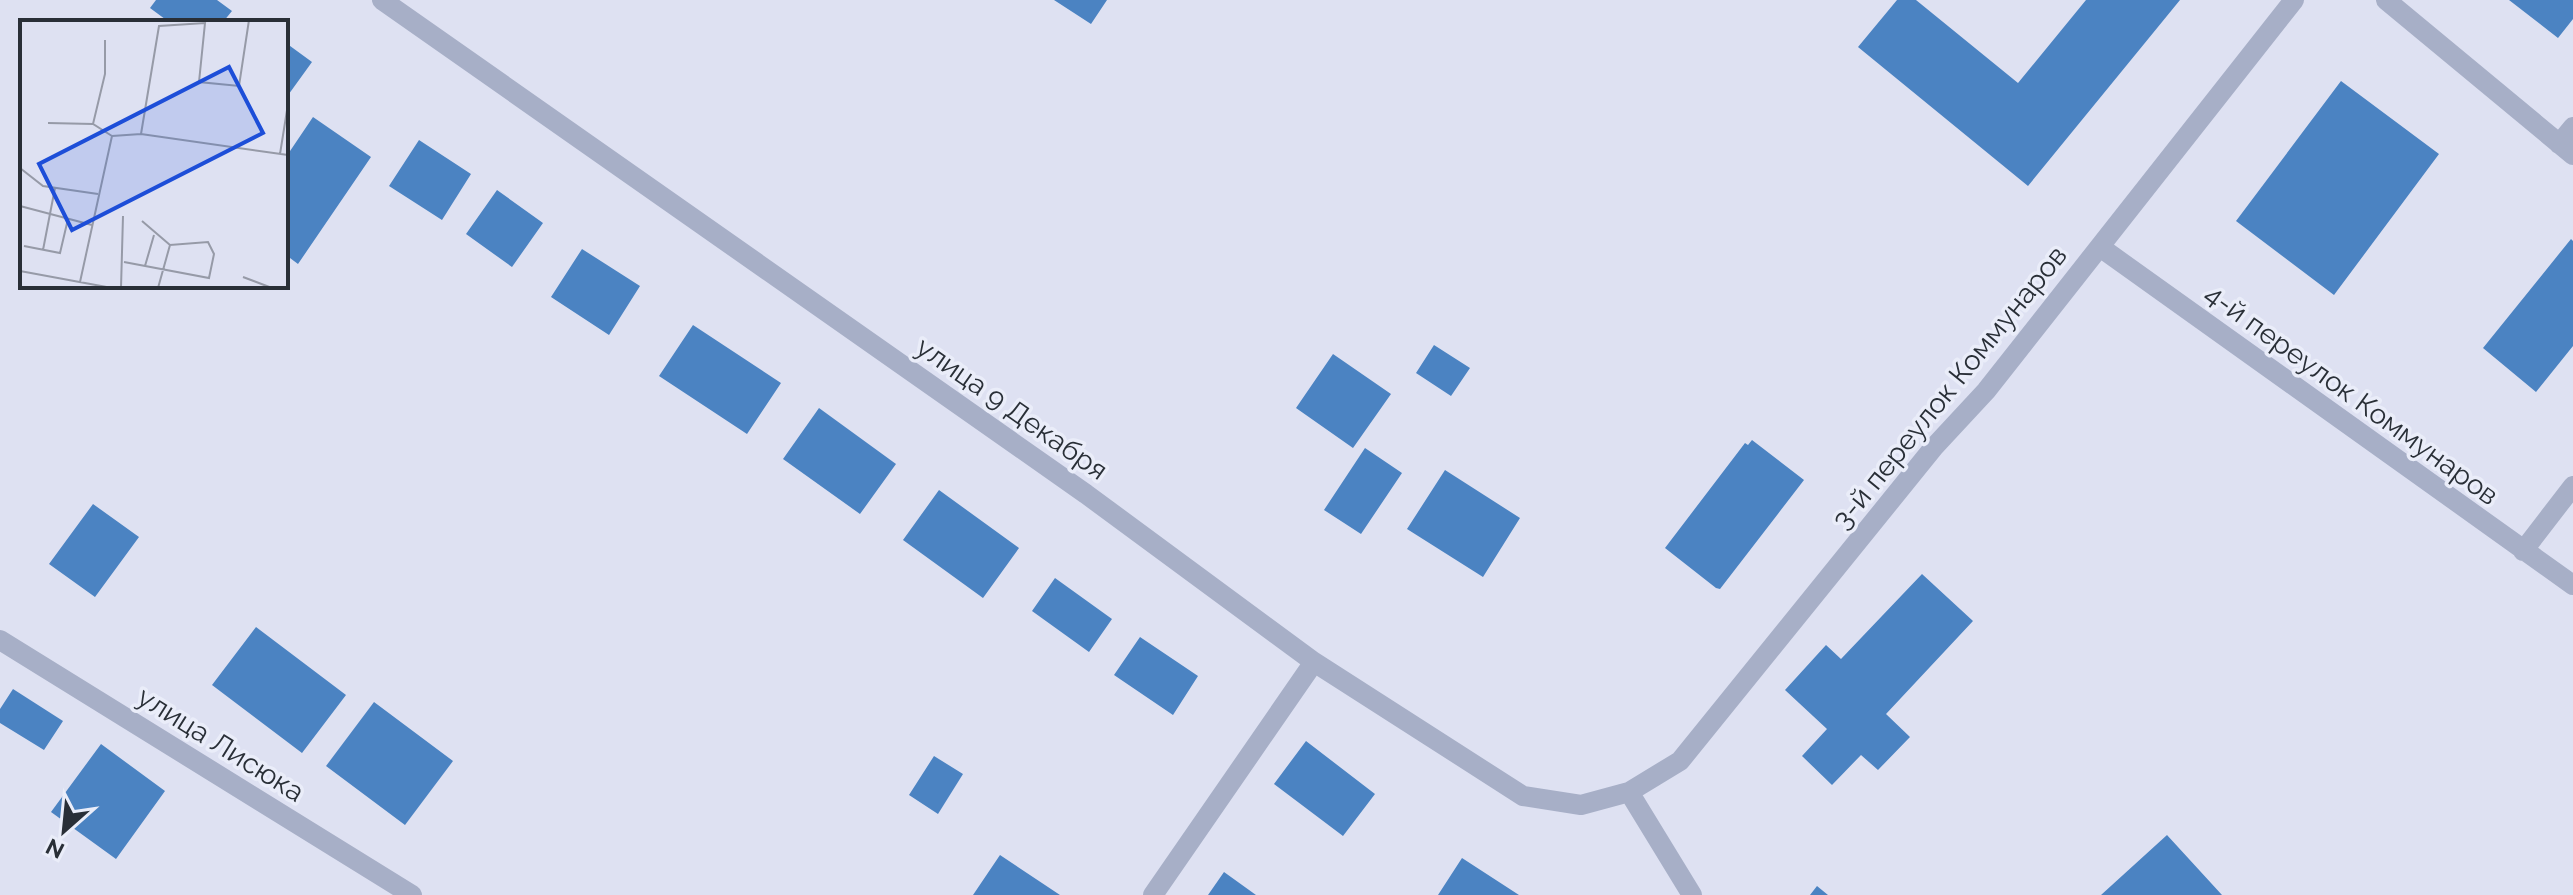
<svg xmlns="http://www.w3.org/2000/svg" width="2573" height="895" viewBox="0 0 2573 895" font-family="Raleway,sans-serif">
	<style>
		.building { fill: #4b83c2 }
		.lines { fill: none; stroke-linecap: round; stroke-linejoin: round }
		.minor { stroke: #a7afc7; stroke-width: 20 }
		.labels { text-anchor: middle; stroke-width: 7; stroke-linejoin: round; paint-order: stroke }
		.street-label { font-size: 28px; fill: #292f37; stroke: #eaedf9 }
		.inset-road { fill: none; stroke: #969aa7; stroke-width: 2 }
		.view { fill: #1d4ed8; fill-opacity: 0.15; stroke: #1d4ed8; stroke-width: 4 }
		.inset-edge { fill: none; stroke: #292f37; stroke-width: 4 }
	</style>
	<rect width="100%" height="100%" fill="#dee1f2"/>
	<path class="building" d="M156 0H217L232 11 223 22H169L150 8Z
		M1054 0H1107L1091 24Z
		M1897 0H1916L2018 83 2086 0H2180L2028 186 1858 47Z
		M2509 0H2573V19L2558 38Z
		M286 43 312 62 286 98Z
		M2341 81 2439 154 2334 295 2236 221Z
		M313 117 371 157 298 264 286 255V157Z
		M419 140 471 174 442 220 389 186Z
		M497 190 543 223 512 267 466 234Z
		M2571 239 2573 241V346L2536 392 2483 348Z
		M582 249 640 286 609 335 551 297Z
		M693 325 781 383 747 434 659 376Z
		M1434 345 1470 368 1451 396 1416 373Z
		M1333 354 1391 394 1353 448 1296 408Z
		M819 408 896 464 860 514 783 459Z
		M1752 440 1804 480 1720 589 1716 588 1665 548 1745 443 1748 445Z
		M1365 448 1402 473 1361 534 1324 510Z
		M1445 470 1520 518 1483 577 1407 529Z
		M939 490 1019 548 983 598 903 540Z
		M93 504 139 537 95 597 49 564Z
		M1922 574 1973 621 1886 714 1910 737 1878 770 1861 755 1832 785 1802 756 1827 729 1785 690 1826 645 1841 659Z
		M1055 578 1112 619 1089 652 1032 611Z
		M256 627 346 695 302 753 212 685Z
		M1140 637 1198 676 1173 715 1114 675Z
		M13 689 63 721 44 750 0 723V709Z
		M374 702 453 761 405 825 326 766Z
		M1306 741 1375 794 1343 836 1274 784Z
		M101 744 165 791 116 859 51 812Z
		M934 756 963 774 938 814 909 795Z
		M2167 835 2222 895H2101Z
		M1000 855 1060 895H973Z
		M1462 858 1519 895H1438Z
		M1224 872 1256 895H1208Z
		M1817 886 1828 895H1810Z"/>
	<g class="lines">
		<path class="minor" d="M382 0 1086 494 1314 662 1523 796 1581 805 1629 792 1680 761 1934 447 1986 391 2294 0
			M2386 0 2573 155
			M2559 144 2573 127
			M2100 247 2573 585
			M2523 551 2573 486
			M0 640 412 895
			M1629 792 1692 895
			M1153 895 1314 662"/>
	</g>
	<g class="labels">
		<g class="street-label">
			<text transform="translate(1949 387) rotate(-51)" y="10">3-й переулок Коммунаров</text>
			<text transform="translate(2352 394) rotate(36)" y="10">4-й переулок Коммунаров</text>
			<text transform="translate(1012 408) rotate(35)" y="10">улица 9 Декабря</text>
			<text transform="translate(221 744) rotate(32)" y="10">улица Лисюка</text>
		</g>
	</g>
	<g transform="translate(20 20)">
		<rect width="268" height="268" fill="#dee1f2"/>
		<path class="inset-road" d="M28 103 73 104 92 116M73 104 85 54V20M121 114 139 6 185 3 179 62 219 66 229 0M92 116 121 114 268 135M260 134 268 84M0 148 23 166 78 174M0 186 72 205M4 226 40 233 48 199M23 230 35 168M104 242 189 258 194 234 188 222 150 225 122 201M125 246 134 215M0 251 92 268M223 257 252 268M60 262 92 116M101 268 103 196M138 268 150 225"/>
		<path class="view" d="M209 47 243 113 52 210 19 144Z"/>
		<rect width="268" height="268" class="inset-edge"/>
	</g>
	<g transform="translate(64 831) rotate(207)" stroke="#eaedf9" stroke-width="6" paint-order="stroke">
	<path d="M0-6L14 30L0 20L-14 30Z" fill="#292f37"/>
	<text y="-12" font-size="22" font-weight="bold" text-anchor="middle" fill="#292f37">N</text>
	</g>
</svg>
